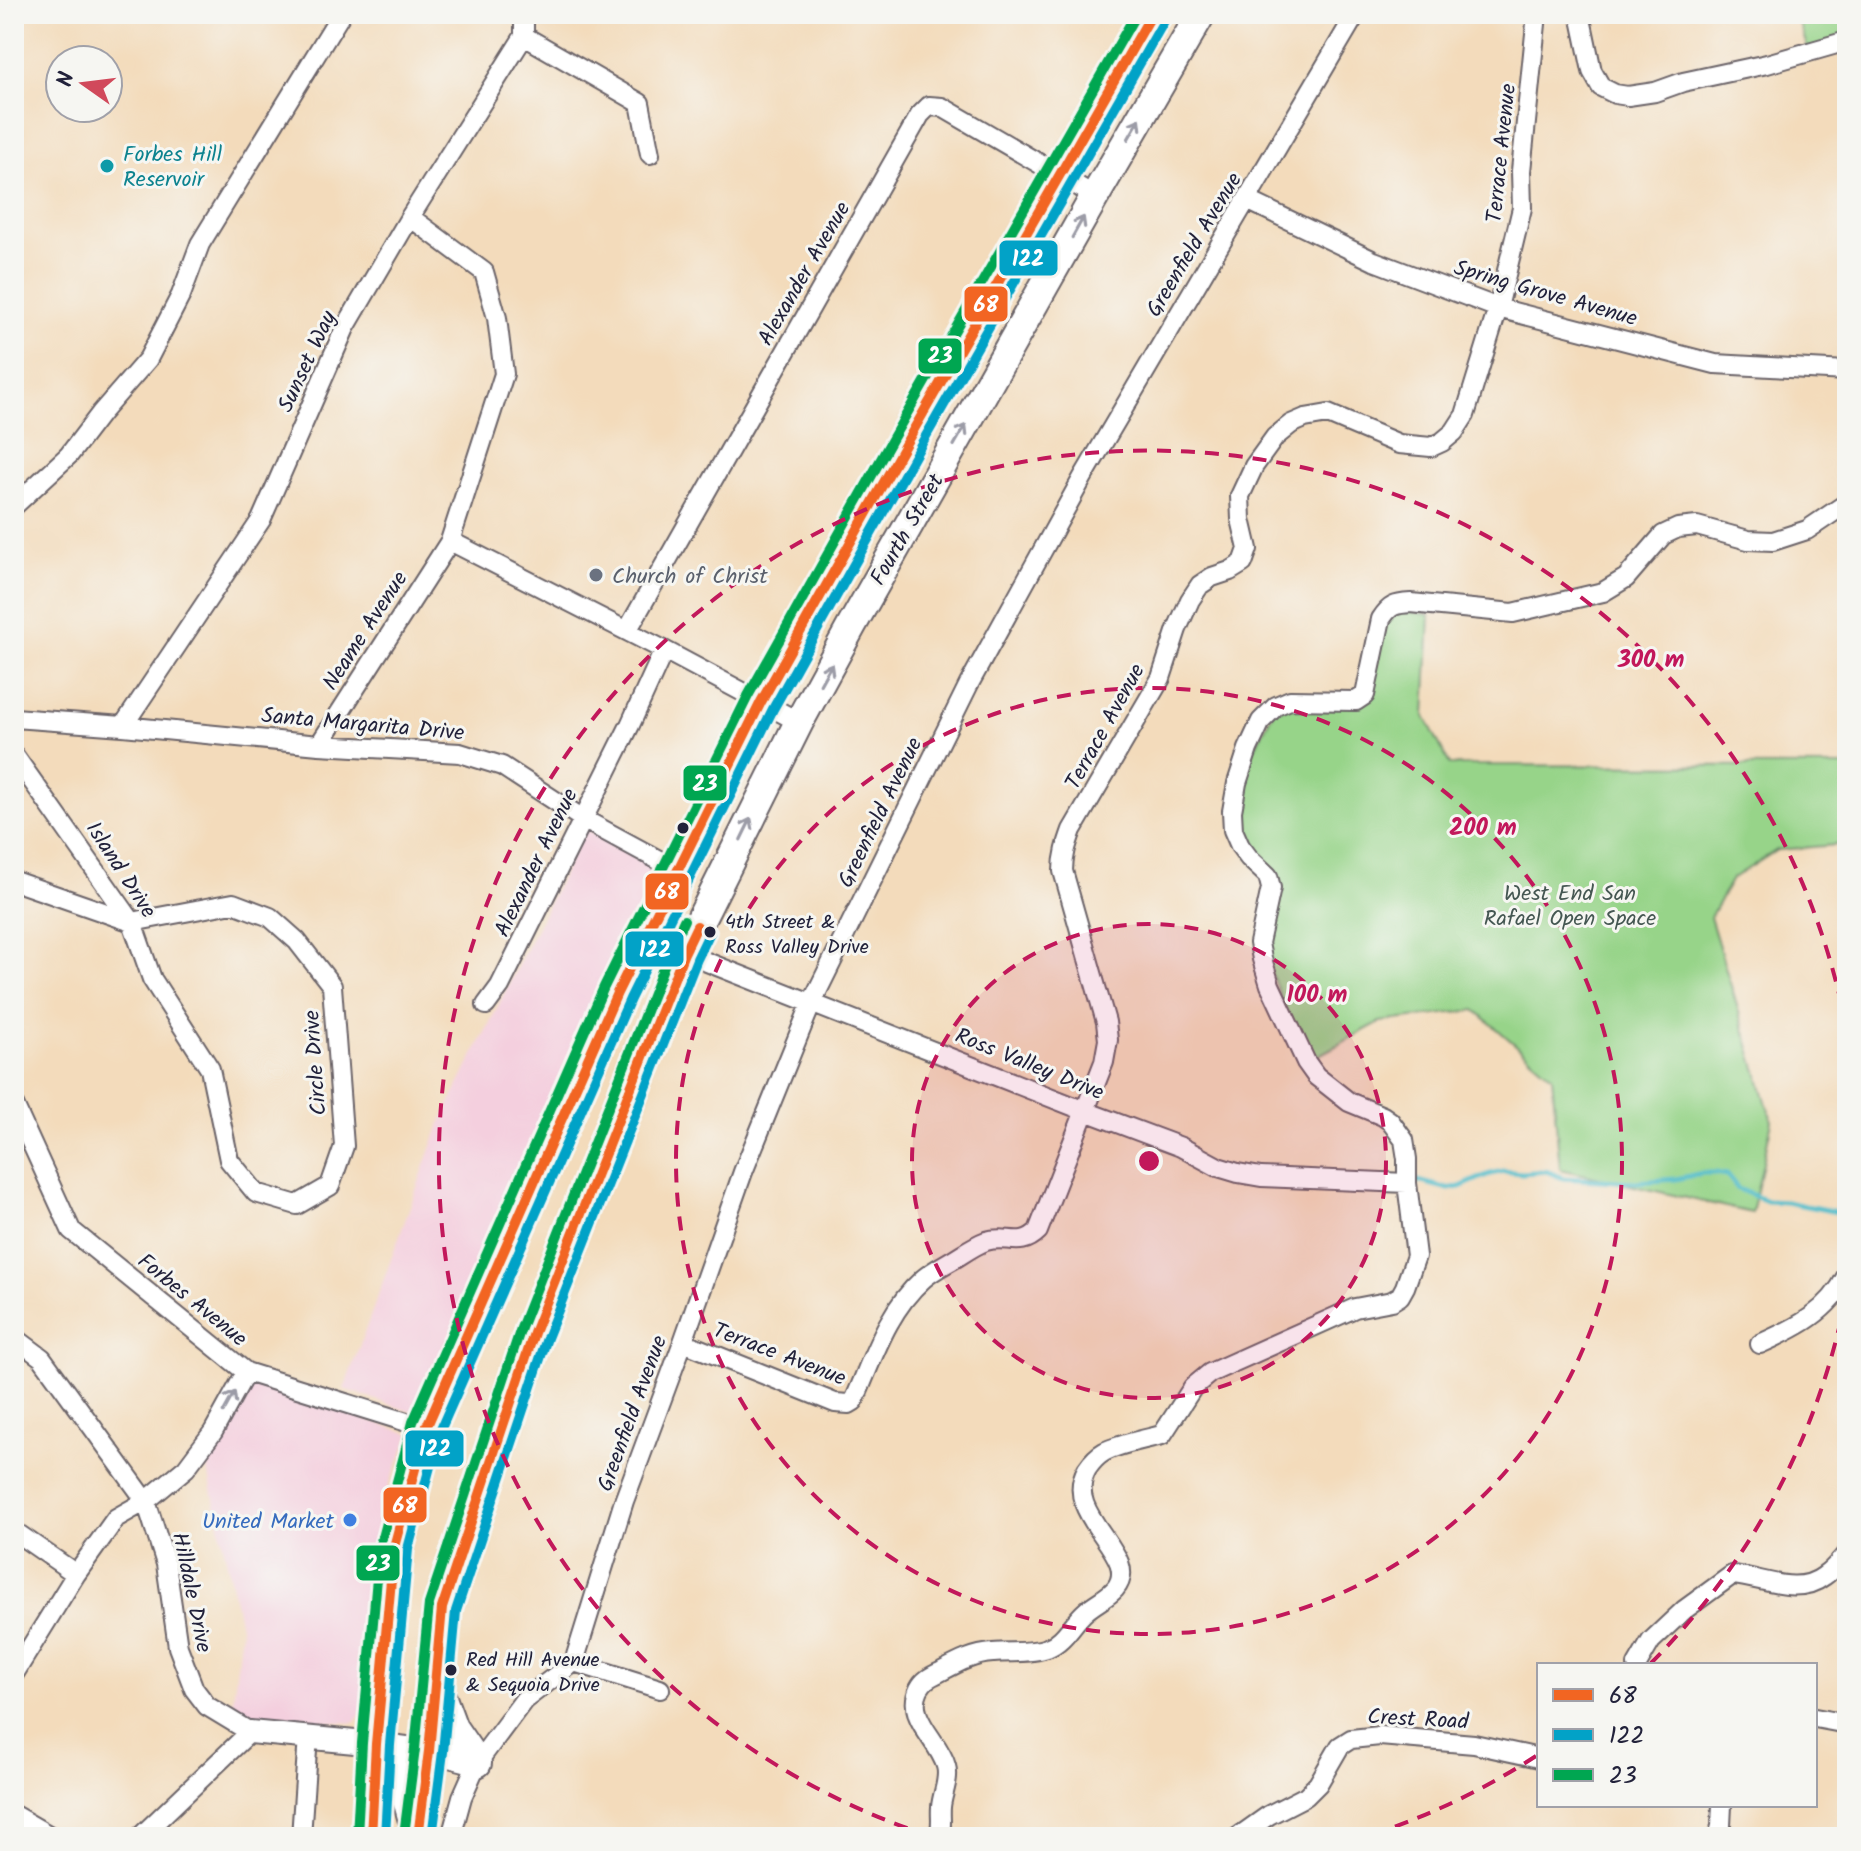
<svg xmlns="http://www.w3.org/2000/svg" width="1861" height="1851" viewBox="0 0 1861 1851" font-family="Kalam,sans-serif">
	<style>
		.built { fill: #f4cfde }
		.green { fill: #97d489; stroke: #5c7b62; stroke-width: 2 }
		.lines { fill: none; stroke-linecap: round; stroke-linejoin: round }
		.stream { stroke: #4fbcc9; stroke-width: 5 }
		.minor-casing { stroke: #6b6368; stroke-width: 22 }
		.tertiary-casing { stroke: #6b6368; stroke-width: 26 }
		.primary-casing { stroke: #6b6368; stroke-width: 32 }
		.minor { stroke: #fff; stroke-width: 18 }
		.tertiary { stroke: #fff; stroke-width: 22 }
		.primary { stroke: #fff; stroke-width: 28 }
		.bus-1-casing { stroke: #f6f6f2; stroke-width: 16 }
		.bus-2-casing { stroke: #f6f6f2; stroke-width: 16 }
		.bus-3-casing { stroke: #f6f6f2; stroke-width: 16 }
		.bus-1 { stroke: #f26522; stroke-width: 10 }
		.bus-2 { stroke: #02a2c7; stroke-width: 10 }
		.bus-3 { stroke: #00a651; stroke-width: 10 }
		.oneway { stroke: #9c9ca7 }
		.ring { fill: none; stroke: #c2185b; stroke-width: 4; stroke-dasharray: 14 10 }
		.culture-dot { fill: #0f9aa8; stroke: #f6f6f2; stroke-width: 3 }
		.worship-dot { fill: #6b7280; stroke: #f6f6f2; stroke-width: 3 }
		.bus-dot { fill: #22223b; stroke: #f6f6f2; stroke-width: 3 }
		.shop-dot { fill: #3f7fe0; stroke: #f6f6f2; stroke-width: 3 }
		.labels { text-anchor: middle; stroke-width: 6; stroke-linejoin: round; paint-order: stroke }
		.bus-label { font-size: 20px; fill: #22223b; stroke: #f6f6f2; text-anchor: start }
		.culture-label { font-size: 22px; fill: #0d838f; stroke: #f6f6f2; text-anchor: start }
		.street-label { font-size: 22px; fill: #22223b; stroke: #f6f6f2 }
		.worship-label { font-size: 22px; fill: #5b616d; stroke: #f6f6f2; text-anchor: start }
		.park-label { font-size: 22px; fill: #455752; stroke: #f6f6f2 }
		.shop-label { font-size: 22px; fill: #366cbe; stroke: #f6f6f2; text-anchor: end }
		.centre { fill: #c2185b; stroke: #f6f6f2; stroke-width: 4 }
		.ring-label { font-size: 24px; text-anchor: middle; font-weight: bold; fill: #c2185b; stroke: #f6f6f2; stroke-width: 6; stroke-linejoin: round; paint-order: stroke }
		.line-badge { stroke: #f6f6f2; stroke-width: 3 }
		.badge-label { font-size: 22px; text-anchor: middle; font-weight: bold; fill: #fff }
	</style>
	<rect width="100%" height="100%" fill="#f6f6f2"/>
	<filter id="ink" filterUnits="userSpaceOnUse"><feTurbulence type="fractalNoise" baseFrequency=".0125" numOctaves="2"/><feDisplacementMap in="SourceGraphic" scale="16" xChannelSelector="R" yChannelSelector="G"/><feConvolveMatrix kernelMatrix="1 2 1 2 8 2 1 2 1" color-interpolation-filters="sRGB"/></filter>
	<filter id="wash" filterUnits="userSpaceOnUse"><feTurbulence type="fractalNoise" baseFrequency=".006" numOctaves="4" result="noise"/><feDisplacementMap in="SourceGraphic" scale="32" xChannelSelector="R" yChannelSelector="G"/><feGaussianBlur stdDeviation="1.8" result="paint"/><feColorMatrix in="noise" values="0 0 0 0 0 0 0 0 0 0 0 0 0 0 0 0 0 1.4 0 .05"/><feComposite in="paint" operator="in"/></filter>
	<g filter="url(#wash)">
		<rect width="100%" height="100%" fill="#f3dbbb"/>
		<path class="built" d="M585 829 651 866 657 888 417 1414 344 1389 440 1124Z
			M250 1383 411 1434 389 1484 363 1712 354 1723 253 1717 232 1709 241 1631 206 1460Z"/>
		<path class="green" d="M1796 14H1847V42L1809 52Z
			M1388 608 1430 615 1425 716 1450 765 1847 766V844L1777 850 1732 879 1710 917 1772 1121 1752 1213 1560 1169 1552 1076 1475 1010 1380 1022 1306 1062 1259 943 1271 888 1249 858 1232 811 1237 783 1276 706 1356 701Z"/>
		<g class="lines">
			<path class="stream" d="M1414 1180 1449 1189 1460 1187 1487 1175 1503 1171 1522 1173 1546 1171 1563 1178 1636 1182 1676 1179 1703 1173H1715L1727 1175 1738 1189 1767 1201 1786 1202 1847 1214"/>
		</g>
	</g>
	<g filter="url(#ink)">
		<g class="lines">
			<g class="minor-casing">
				<path id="minor" d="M1580 14 1592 71 1601 87 1615 94 1628 96 1655 92 1683 82 1767 64 1847 41
					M524 36 640 103 650 154
					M1247 200 1374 261 1498 308 1715 364 1847 371
					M14 506 69 455 101 413 148 359 181 295 200 244 341 14
					M450 541 664 650 799 722
					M627 631 920 115 929 106 942 107 1095 196
					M14 718 123 726 319 745 460 753 502 766 583 819 679 871
					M123 726 261 520 345 328 410 217 524 36V14
					M319 745 450 541 504 374 497 318 484 272 410 217
					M14 755 132 922 152 979 210 1069 229 1160 256 1193 297 1205 330 1186 344 1146 332 986 297 941 270 917 233 903 132 922 14 881
					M646 935 684 953 1085 1111 1181 1147 1218 1167 1238 1173 1261 1177 1407 1183
					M486 1005 500 986 630 725 664 650
					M14 1105 71 1230 246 1372 426 1428
					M14 1337 42 1358 146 1501 166 1564 178 1647 194 1689 207 1706 250 1732 140 1837
					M683 1342 835 1403 849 1404 854 1401C873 1358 887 1311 923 1279 932 1271 944 1265 954 1259 964 1253 975 1245 986 1241 1007 1234 1020 1249 1038 1231L1104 1062 1108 1040 1106 1022 1063 871C1063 856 1067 844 1072 830L1161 678 1177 629 1190 600 1200 585 1212 577 1230 571 1243 563 1248 549 1241 519 1240 496 1254 466 1275 437 1291 424 1305 418 1328 414 1399 444 1431 447 1442 442 1454 432 1465 415 1498 308 1522 208 1521 171 1537 14
					M1760 1344C1796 1328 1829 1312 1847 1275
					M14 1531 76 1574
					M574 1662 660 1689
					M1637 1665 1651 1641 1684 1610 1732 1575C1762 1577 1797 1597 1824 1576 1833 1570 1840 1561 1847 1553
					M14 1674 76 1574 116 1518 146 1501 186 1468 213 1432 246 1372
					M1815 1718 1847 1724
					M14 1815 52 1837
					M301 1837 308 1736
					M451 1837 462 1797 477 1763 524 1700 574 1662 624 1501 683 1342 743 1172 812 1002 969 684 1083 477 1356 14
					M938 1837C943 1827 940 1818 941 1807 942 1794 950 1779 946 1766 939 1740 905 1718 919 1689 924 1679 932 1676 942 1671 959 1662 974 1654 993 1653 1011 1651 1030 1654 1047 1648 1065 1641 1072 1623 1086 1611 1095 1603 1107 1598 1115 1589 1144 1555 1060 1516 1087 1469 1091 1463 1097 1456 1104 1452 1116 1445 1146 1439 1162 1435L1193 1387 1210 1373 1355 1308 1392 1301 1400 1296 1405 1287 1416 1256 1407 1183V1159L1404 1140 1390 1121 1383 1116 1349 1102 1316 1076 1306 1062 1270 985 1262 959 1259 943 1271 888 1268 876 1249 858 1240 846 1233 830 1232 811 1237 783 1248 749 1261 721 1276 706 1290 700 1356 701 1365 695 1381 619C1390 605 1395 604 1411 603L1513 613 1603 592 1626 578 1663 535 1678 528 1697 526 1748 540 1773 541 1807 530 1847 503
					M1238 1837 1269 1815 1306 1796 1318 1784 1340 1746 1351 1739 1380 1736 1474 1744 1539 1758
					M1718 1837 1721 1826 1722 1805"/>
			</g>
			<g class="tertiary-casing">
				<path id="tertiary" d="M250 1732 376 1744 429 1751 477 1763"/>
			</g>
			<g class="primary-casing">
				<path id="primary" d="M439 1690 453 1728 477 1763
					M376 1744 394 1758 402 1780 414 1825
					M371 1837 376 1744 394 1547 426 1428 617 993 761 702 906 443 1152 14
					M418 1837 429 1751 442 1608 534 1333 684 953 799 722 852 625 1095 196 1201 14"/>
			</g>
			<use href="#minor" class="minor"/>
			<use href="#tertiary" class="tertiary"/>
			<use href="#primary" class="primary"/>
			<g class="bus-1-casing">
				<path id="bus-1" d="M371 1837 376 1744 394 1547 426 1428 617 993 761 702 906 443 1152 14
					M418 1837 429 1751 442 1608 534 1333 684 953 697 926"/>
			</g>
			<g class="bus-2-casing">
				<path id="bus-2" d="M385 1837 390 1745 408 1549 439 1433 630 999 773 709 918 450 1164 21
					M432 1837 443 1752 456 1611 547 1338 697 959 710 932"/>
			</g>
			<g class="bus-3-casing">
				<path id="bus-3" d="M404 1835 415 1749 429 1604 521 1328 671 948 684 920
					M357 1836 362 1743 380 1545 413 1422 604 987 748 696 894 436 1136 14"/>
			</g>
			<use href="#bus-1" class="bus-1"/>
			<use href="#bus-2" class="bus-2"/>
			<use href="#bus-3" class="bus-3"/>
		</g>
		<defs><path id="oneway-shaft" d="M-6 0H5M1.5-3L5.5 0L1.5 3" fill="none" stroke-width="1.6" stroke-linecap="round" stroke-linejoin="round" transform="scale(2)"/></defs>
		<g class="oneway">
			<use href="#oneway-shaft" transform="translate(1134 129) rotate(-60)"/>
			<use href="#oneway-shaft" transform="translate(1078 227) rotate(-61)"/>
			<use href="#oneway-shaft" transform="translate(960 435) rotate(-60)"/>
			<use href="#oneway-shaft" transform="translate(826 674) rotate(-61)"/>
			<use href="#oneway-shaft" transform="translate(746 829) rotate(-64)"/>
			<use href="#oneway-shaft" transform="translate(229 1402) rotate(-61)"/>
		</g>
	</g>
	<circle cx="1149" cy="1161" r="237" fill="#c2185b" fill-opacity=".12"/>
	<g class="ring">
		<circle cx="1149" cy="1161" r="237"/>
		<circle cx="1149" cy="1161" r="473"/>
		<path d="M1846 1296A710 710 0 0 1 1651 1663M1536 1756A710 710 0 0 1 1368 1836M930 1836A710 710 0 1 1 1846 1026"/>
	</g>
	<circle class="culture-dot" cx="107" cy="166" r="8"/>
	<circle class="worship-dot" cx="596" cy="575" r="8"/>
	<g class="bus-dot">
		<circle cx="683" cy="828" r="7"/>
		<circle cx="710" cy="932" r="7"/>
		<circle cx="451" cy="1670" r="7"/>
	</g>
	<circle class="shop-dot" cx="350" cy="1520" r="8"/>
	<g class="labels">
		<g class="bus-label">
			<text x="725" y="928">4th Street &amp;<tspan x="725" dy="25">Ross Valley Drive</tspan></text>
			<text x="466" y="1666">Red Hill Avenue<tspan x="466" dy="25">&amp; Sequoia Drive</tspan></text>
		</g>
		<g class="culture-label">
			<text x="123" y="161">Forbes Hill<tspan x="123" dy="25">Reservoir</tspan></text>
		</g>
		<g class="street-label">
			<text transform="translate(1500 153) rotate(-84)" y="8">Terrace Avenue</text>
			<text transform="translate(1193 244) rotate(-59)" y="8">Greenfield Avenue</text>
			<text transform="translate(803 273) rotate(-60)" y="8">Alexander Avenue</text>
			<text transform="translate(1546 292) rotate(16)" y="8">Spring Grove Avenue</text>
			<text transform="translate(306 361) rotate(-65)" y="8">Sunset Way</text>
			<text transform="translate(906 529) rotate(-60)" y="8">Fourth Street</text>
			<text transform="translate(364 630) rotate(-57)" y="8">Neame Avenue</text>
			<text transform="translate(363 723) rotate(5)" y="8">Santa Margarita Drive</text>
			<text transform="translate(1104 726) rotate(-61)" y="8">Terrace Avenue</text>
			<text transform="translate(879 812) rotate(-64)" y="8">Greenfield Avenue</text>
			<text transform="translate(535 862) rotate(-64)" y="8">Alexander Avenue</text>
			<text transform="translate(122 869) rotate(57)" y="8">Island Drive</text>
			<text transform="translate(314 1063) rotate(-94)" y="8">Circle Drive</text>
			<text transform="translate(1030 1063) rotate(22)" y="8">Ross Valley Drive</text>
			<text transform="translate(193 1299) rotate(39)" y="8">Forbes Avenue</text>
			<text transform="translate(780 1353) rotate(21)" y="8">Terrace Avenue</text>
			<text transform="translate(631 1413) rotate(-70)" y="8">Greenfield Avenue</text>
			<text transform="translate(193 1592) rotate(78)" y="8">Hilldale Drive</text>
			<text transform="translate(1418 1718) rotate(3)" y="8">Crest Road</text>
		</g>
		<g class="worship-label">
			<text x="612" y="583">Church of Christ</text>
		</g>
		<g class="park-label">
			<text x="1570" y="900">West End San<tspan x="1570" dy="25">Rafael Open Space</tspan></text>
		</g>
		<g class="shop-label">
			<text x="334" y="1528">United Market</text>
		</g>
	</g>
	<circle cx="1149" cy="1161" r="12" class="centre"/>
	<g class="ring-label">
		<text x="1651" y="667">300 m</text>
		<text x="1483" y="835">200 m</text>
		<text x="1317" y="1002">100 m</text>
	</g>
	<g class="line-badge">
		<rect x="998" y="239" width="61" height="38" rx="8" fill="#02a2c7"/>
		<rect x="963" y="285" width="46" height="38" rx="8" fill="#f26522"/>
		<rect x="917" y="337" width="46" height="38" rx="8" fill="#00a651"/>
		<rect x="682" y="764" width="46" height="38" rx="8" fill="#00a651"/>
		<rect x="644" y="872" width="46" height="39" rx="8" fill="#f26522"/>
		<rect x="624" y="930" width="61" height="38" rx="8" fill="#02a2c7"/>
		<rect x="404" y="1429" width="61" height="39" rx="8" fill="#02a2c7"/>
		<rect x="382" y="1486" width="46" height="38" rx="8" fill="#f26522"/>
		<rect x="355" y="1544" width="46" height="38" rx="8" fill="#00a651"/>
	</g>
	<g class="badge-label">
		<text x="1028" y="266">122</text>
		<text x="986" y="312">68</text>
		<text x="940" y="363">23</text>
		<text x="705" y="791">23</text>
		<text x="667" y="899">68</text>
		<text x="655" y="957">122</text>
		<text x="435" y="1456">122</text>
		<text x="405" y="1513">68</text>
		<text x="378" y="1571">23</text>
	</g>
	<rect width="1861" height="1851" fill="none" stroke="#f6f6f2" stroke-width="48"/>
	<rect x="1537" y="1663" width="280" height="144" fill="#f6f6f2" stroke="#a1a1a9" stroke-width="2"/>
	<rect x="1553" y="1689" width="40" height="12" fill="#f26522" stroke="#a1a1a9" stroke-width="2"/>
	<text x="1609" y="1703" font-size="24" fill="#22223b">68</text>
	<rect x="1553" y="1729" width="40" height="12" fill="#02a2c7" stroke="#a1a1a9" stroke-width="2"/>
	<text x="1609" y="1743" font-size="24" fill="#22223b">122</text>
	<rect x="1553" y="1769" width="40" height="12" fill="#00a651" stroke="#a1a1a9" stroke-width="2"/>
	<text x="1609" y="1783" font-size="24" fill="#22223b">23</text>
	<g transform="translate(84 84) rotate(284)"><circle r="38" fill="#f6f6f2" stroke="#a1a1a9" stroke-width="2"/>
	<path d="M0-6L14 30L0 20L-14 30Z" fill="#d1495b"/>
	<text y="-12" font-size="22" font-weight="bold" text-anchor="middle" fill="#22223b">N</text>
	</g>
</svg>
